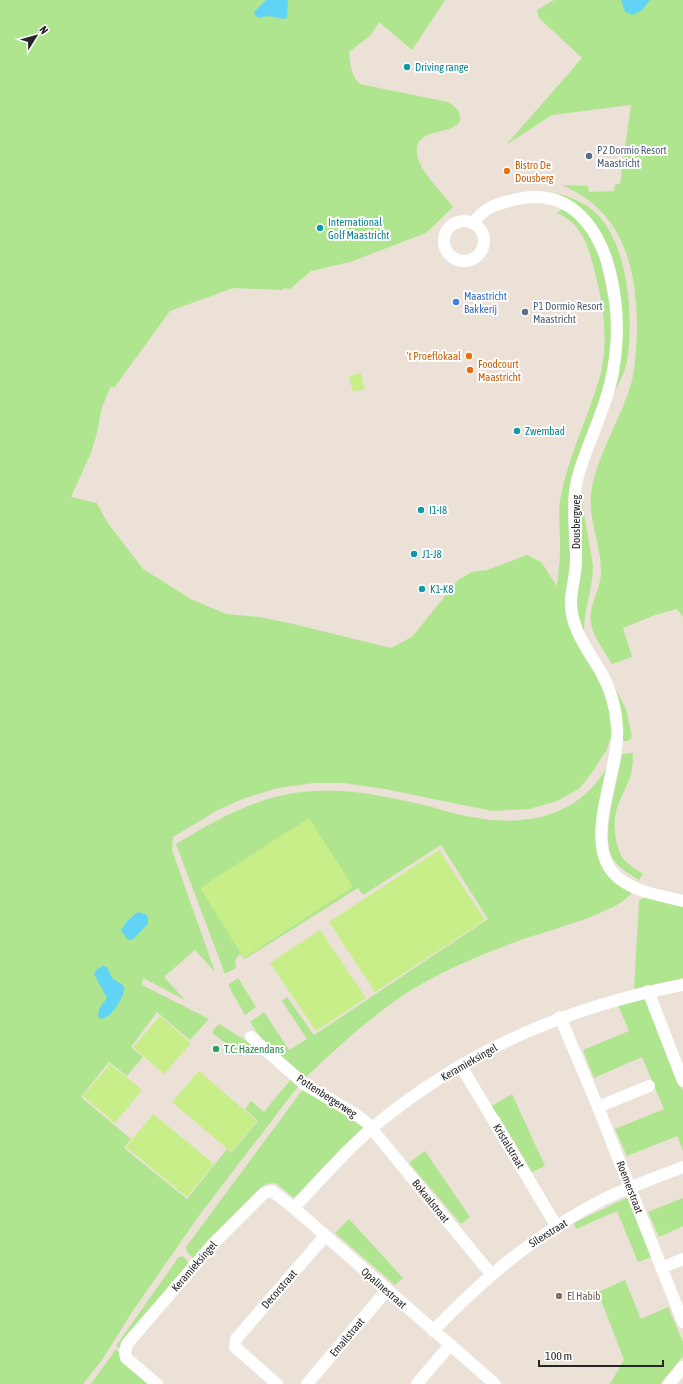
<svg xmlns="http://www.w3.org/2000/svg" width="683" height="1384" viewBox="0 0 683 1384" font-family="'Asap Condensed',sans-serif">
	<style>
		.green { fill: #b0e58f }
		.pitch { fill: #c8ee89 }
		.water { fill: #61d4f5 }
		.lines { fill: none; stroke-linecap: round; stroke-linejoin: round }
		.minor { stroke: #fff; stroke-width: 12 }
		.culture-dot { fill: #0f9aa8; stroke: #fff; stroke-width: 1.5 }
		.service-dot { fill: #5c6f8a; stroke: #fff; stroke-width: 1.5 }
		.food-dot { fill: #e8710a; stroke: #fff; stroke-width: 1.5 }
		.shop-dot { fill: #3f7fe0; stroke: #fff; stroke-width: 1.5 }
		.leisure-dot { fill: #2e9e5b; stroke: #fff; stroke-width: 1.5 }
		.education-dot { fill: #8d6e63; stroke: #fff; stroke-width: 1.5 }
		.labels { text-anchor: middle; stroke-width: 4; stroke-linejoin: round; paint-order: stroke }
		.culture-label { font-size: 11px; fill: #0d838f; stroke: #fff; text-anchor: start }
		.service-label { font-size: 11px; fill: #4e5e75; stroke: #fff; text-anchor: start }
		.food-label { font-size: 11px; fill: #c56008; stroke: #fff; text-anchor: start }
		.shop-label { font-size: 11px; fill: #366cbe; stroke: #fff; text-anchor: start }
		.street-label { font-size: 11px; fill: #262626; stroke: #fff }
		.leisure-label { font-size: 11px; fill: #27864d; stroke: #fff; text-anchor: start }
		.education-label { font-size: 11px; fill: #785e54; stroke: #fff; text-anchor: start }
	</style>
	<rect width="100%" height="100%" fill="#ebe1d6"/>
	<path class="green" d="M0 0H445L412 50 379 22 371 35 349 52C350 63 351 77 360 84L448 102C457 106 468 121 453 127 440 134 415 131 417 153 418 170 443 193 453 207L426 233 350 262 311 271 290 289 284 288 283 290 233 288 170 311 114 388 111 386 102 407 97 433 91 453 71 497 97 503 107 522 143 569 191 599 226 614 259 617 289 623 391 648 412 637 458 580 472 572 487 570 527 555 541 562 557 586C558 574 560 562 560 550 561 532 557 513 561 495 569 455 587 419 599 380 610 342 603 302 593 265 587 242 580 223 557 213L565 207 587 229 600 257 611 312 612 330 608 379 583 449 567 599 604 684 614 729 605 754V752L594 770 579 789 557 801 529 809 492 811 385 789 343 783H314L278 788 242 799 218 810 173 837 172 850 215 972 195 950 164 977 185 1000 143 978 142 985 209 1019 190 1040 157 1012 131 1047 143 1057 127 1076 109 1062 81 1097 131 1139 124 1148 187 1199 227 1149 231 1153 258 1121 245 1109 251 1101 264 1112 292 1078 299 1085 201 1213 132 1312 102 1360 83 1384H0Z
		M554 0H683V617L677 609 655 615 623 628 632 657 612 664C605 652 594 638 591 624 588 607 600 590 601 574 602 544 586 518 592 487 599 450 623 416 632 380 636 363 636 346 637 329 637 267 623 210 561 185L588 186 589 192 614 191 615 184H620L631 105 552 115 506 145 582 58 539 18 537 10Z
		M555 193C571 197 584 202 596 213 629 245 634 319 627 361 625 372 619 383 614 392L619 376 622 344V322L616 284 576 207Z
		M580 491 593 565C593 588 584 609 584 632L578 613 577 601Z
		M613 684 626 709 632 737 628 741H623L620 705Z
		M633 753C633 779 627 783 618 805 612 820 614 849 625 861 630 866 637 870 643 874L639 880C629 874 620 869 613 859 599 837 619 779 622 754Z
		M611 760 596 832C594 865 608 873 632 892 620 913 542 932 518 941 482 954 446 969 413 989 373 1014 339 1046 305 1078L266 1045 250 1022 264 1012 289 1050 307 1039 282 1001 287 997 314 1035 488 919 441 845 363 895 358 888 245 959 240 954 235 960 236 968 225 974 176 844C219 818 263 793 315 791 353 788 392 798 428 806 443 810 458 815 472 817 530 828 583 815 611 760Z
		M646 896 683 905V978L634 989 639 901Z
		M238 978 256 1007 245 1015 228 985Z
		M645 997 683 1091V1151L677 1136 627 1156 615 1129 664 1109 642 1057 594 1078 583 1050 629 1031 618 1005Z
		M219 1024 252 1044 240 1057 230 1046 213 1034V1030Z
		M303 1089 365 1127 346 1144 294 1198 276 1183 266 1184 261 1188 196 1258H193L187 1252 186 1247Z
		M512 1094 545 1166 532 1172 499 1116H496L490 1107Z
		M425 1151 470 1217 461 1224 409 1163Z
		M626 1198 630 1200 653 1256 638 1262 617 1211 576 1229 574 1223Z
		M683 1198V1226L659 1237 648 1212Z
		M349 1219 403 1278 395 1285 335 1233Z
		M182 1256 187 1260 188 1267 120 1348 116 1346 178 1258Z
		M625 1280 641 1319 668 1307 683 1342V1356L660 1384H610L624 1360 598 1292Z
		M116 1349 151 1384H91Z"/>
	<path class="pitch" d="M361 373 365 389 353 392 349 376Z
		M309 818 353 887 244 958 200 888Z
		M439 850 485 920 375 992 329 922Z
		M320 930 366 998 316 1031 270 963Z
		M160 1016 191 1043 164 1074 133 1047Z
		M110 1064 142 1090 115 1123 83 1096Z
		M199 1071 257 1121 231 1152 172 1102Z
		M153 1114 214 1164 187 1197 126 1147Z"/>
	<path class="water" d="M266 0H288L287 18 282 19C272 16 268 15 258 18L255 15 254 12Z
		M621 0H650L642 10 633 15 625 12Z
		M138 912 145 914 148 917V924L132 940H128L121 930 127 921Z
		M103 966 107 967 112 978 124 986C126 996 111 1018 101 1019L98 1016 99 1009 107 998 94 974 96 970Z"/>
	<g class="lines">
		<path class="minor" d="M444 241a20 20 0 1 1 40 0a20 20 0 1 1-40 0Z
			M473 224C483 208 496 204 513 200 580 183 608 243 615 299 620 338 615 376 601 413 593 435 583 457 577 480 571 506 576 533 576 560 576 573 572 586 571 599 569 627 588 650 601 672 611 690 616 708 617 727 621 772 575 852 624 882 641 893 663 896 683 901
			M648 991 683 1081
			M560 1017 598 1107 683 1322
			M251 1037 304 1084 355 1114 367 1123 491 1274
			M461 1066 557 1227
			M598 1107 649 1086
			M294 1208C319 1181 344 1152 372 1128 464 1051 566 1007 683 985
			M661 1268 683 1259
			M433 1331C485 1277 537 1233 604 1199 629 1187 657 1177 683 1167
			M157 1384 126 1358 125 1352 127 1344 213 1244 264 1193 272 1191 294 1208 495 1384
			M277 1384 235 1347 236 1339 325 1236
			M307 1384 387 1290
			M417 1384 450 1345
			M669 1384 683 1367"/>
	</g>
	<g class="culture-dot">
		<circle cx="407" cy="67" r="4"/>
		<circle cx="320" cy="228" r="4"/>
		<circle cx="517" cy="431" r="4"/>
		<circle cx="421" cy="510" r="4"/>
		<circle cx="414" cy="554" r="4"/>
		<circle cx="422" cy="589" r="4"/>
	</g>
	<g class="service-dot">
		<circle cx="589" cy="156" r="4"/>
		<circle cx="525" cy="312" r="4"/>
	</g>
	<g class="food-dot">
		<circle cx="507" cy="171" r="4"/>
		<circle cx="469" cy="356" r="4"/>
		<circle cx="470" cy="370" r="4"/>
	</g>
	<circle class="shop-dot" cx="456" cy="302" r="4"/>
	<circle class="leisure-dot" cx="216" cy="1049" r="4"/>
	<circle class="education-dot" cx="559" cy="1296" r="4"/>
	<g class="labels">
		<g class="culture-label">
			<text x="415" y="71">Driving range</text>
			<text x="328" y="226">International<tspan x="328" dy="13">Golf Maastricht</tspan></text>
			<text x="525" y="435">Zwembad</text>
			<text x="429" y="514">I1-I8</text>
			<text x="422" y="558">J1-J8</text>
			<text x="430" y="593">K1-K8</text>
		</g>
		<g class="service-label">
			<text x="597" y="154">P2 Dormio Resort<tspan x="597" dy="13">Maastricht</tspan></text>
			<text x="533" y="310">P1 Dormio Resort<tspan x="533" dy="13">Maastricht</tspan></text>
		</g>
		<g class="food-label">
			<text x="515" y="169">Bistro De<tspan x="515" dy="13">Dousberg</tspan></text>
			<text x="461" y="360" text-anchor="end">'t Proeflokaal</text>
			<text x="478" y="368">Foodcourt<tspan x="478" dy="13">Maastricht</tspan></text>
		</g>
		<g class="shop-label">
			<text x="464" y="300">Maastricht<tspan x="464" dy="13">Bakkerij</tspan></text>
		</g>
		<g class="street-label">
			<text transform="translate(576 522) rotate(-90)" y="4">Dousbergweg</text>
			<text transform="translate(469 1062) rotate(-30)" y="4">Keramieksingel</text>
			<text transform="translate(327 1096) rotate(33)" y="4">Pottenbergerweg</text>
			<text transform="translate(509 1146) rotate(59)" y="4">Kristalstraat</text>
			<text transform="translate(630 1187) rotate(69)" y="4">Roemerstraat</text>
			<text transform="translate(431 1201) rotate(51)" y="4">Bokaalstraat</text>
			<text transform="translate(548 1233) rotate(-32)" y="4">Silexstraat</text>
			<text transform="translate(194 1266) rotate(-49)" y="4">Keramieksingel</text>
			<text transform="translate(384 1288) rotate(41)" y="4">Opalinestraat</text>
			<text transform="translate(279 1289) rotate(-49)" y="4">Decorstraat</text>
			<text transform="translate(347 1337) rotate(-50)" y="4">Emailstraat</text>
		</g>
		<g class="leisure-label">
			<text x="224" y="1053">T.C. Hazendans</text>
		</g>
		<g class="education-label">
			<text x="567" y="1300">El Habib</text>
		</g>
	</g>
	<g transform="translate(36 36) rotate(53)" stroke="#ffffff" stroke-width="3" paint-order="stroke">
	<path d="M0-3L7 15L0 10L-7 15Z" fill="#262626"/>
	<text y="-6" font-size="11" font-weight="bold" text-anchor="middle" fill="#262626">N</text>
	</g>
	<path d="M539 1360v6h124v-6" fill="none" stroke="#262626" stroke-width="2"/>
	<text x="545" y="1360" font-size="12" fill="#262626" stroke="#ffffff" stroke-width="3" paint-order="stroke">100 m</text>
</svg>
